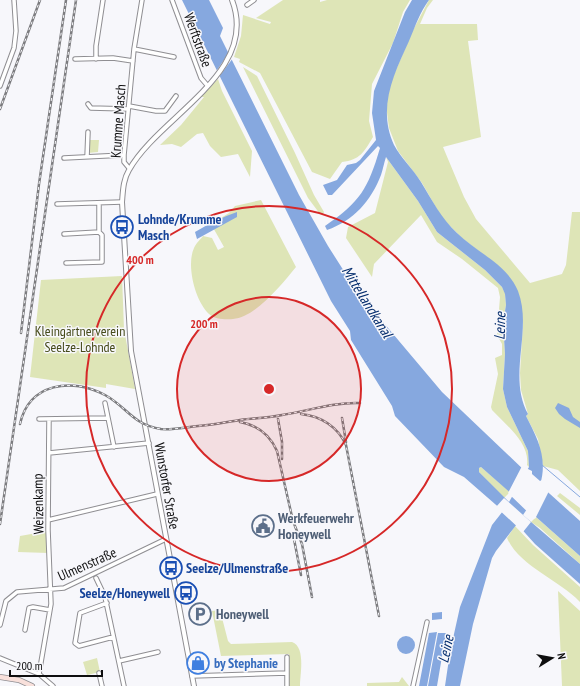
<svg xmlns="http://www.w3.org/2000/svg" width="580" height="686" viewBox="0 0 580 686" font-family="'PT Sans Narrow',sans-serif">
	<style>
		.green { fill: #dee5b7 }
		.water { fill: #86a8df; fill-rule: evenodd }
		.pier { fill: #f7f7fb }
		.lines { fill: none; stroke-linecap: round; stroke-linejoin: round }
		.stream { stroke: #86a8df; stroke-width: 1 }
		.minor-casing { stroke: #8f8e92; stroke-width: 5.5 }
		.tertiary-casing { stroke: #8f8e92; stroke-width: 6 }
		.secondary-casing { stroke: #8f8e92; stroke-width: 6 }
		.minor { stroke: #fff; stroke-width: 3.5 }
		.tertiary { stroke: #fff; stroke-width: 4 }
		.secondary { stroke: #f8e0db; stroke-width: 4.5 }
		.rail-casing { stroke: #7c7c7f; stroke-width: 2.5 }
		.rail { stroke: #f7f7fb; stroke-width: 1; stroke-dasharray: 3; stroke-linecap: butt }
		.ring { fill: none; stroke: #d62828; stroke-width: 2 }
		.labels { text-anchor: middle; stroke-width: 3; stroke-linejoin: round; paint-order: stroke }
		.street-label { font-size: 14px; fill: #0e0e0f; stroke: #f7f7fb }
		.transit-label { font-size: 14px; font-weight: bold; fill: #164399; stroke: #f7f7fb; text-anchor: start }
		.park-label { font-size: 14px; fill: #464b1a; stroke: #f7f7fb }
		.service-label { font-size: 14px; font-weight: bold; fill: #4e5e75; stroke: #f7f7fb; text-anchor: start }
		.shop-label { font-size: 14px; font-weight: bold; fill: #366cbe; stroke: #f7f7fb; text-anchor: start }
		.water-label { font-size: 15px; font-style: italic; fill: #062e6e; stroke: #f7f7fb }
		.centre { fill: #d62828; stroke: #f7f7fb; stroke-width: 2 }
		.ring-label { font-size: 12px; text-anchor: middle; font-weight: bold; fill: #d62828; stroke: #f7f7fb; stroke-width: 3; stroke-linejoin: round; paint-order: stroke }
	</style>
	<rect width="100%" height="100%" fill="#f7f7fb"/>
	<path class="green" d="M283 0H320V2L327 0H410L403 12 393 43 372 84 369 121 373 137C364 152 360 160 342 162L330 179 312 172 260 73 239 62 240 59 234 57 241 36 243 15 270 24 271 22 256 18Z
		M429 0H433L427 8 420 24H477L478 40 468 41 481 137 443 147 464 197 476 219 530 283 562 274 566 265 572 212H580V491L558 470 543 466 538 439 526 416 528 414 521 390 520 373 523 323 504 271 462 238 442 218 422 183 398 151 389 128 386 105 390 84 412 32Z
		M243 67 257 76 295 153 314 195 324 212 323 214H320L308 198Z
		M218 79 222 91 252 151 250 177 238 154 221 157 210 146 203 133 197 134 181 147 172 144 160 145 181 125 204 97H201Z
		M88 140H99L98 152 88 153Z
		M386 157 418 201 437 232 485 270 502 287 505 293 506 305 503 323 505 354 503 389 507 407 528 451 529 467 527 465C530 443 506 425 492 410L491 407 498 374 495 358 502 355V344L497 335 500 297 498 288 462 259 437 242 421 215 374 264 372 277 346 238 348 227 375 213 388 162Z
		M261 200 296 267C282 284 256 317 233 319 226 320 214 319 209 314 195 301 186 265 194 248 196 243 201 239 203 236L212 238 218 250 224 247 211 224 229 213 235 206Z
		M122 276 124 329 135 389 106 384V388L30 377 41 280Z
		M481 467 510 492 504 498 479 472V468Z
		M560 493 580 508V515L557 496Z
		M536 517 580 556V564L540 528 531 522Z
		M515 526 533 545 580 587V602C558 579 520 567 507 538Z
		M48 531V553L18 552 20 536Z
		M558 591 580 611V686H562Z
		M220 610 228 641 231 644 292 642C306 647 300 674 300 686H289V654L221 656 212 611Z
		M97 658 100 672 87 675 83 662Z
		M402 677 409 686H367V683L399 682Z"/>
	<path class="water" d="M182 0H209L223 28 220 36 299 195 328 246 356 290 442 392 526 472 529 467 528 451 507 407 503 389 505 354 503 323 506 305 505 294 502 287 485 270 437 232 418 201 386 157C384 163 383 169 381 175 371 201 353 221 327 230L325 226C360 202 368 189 380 148L378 146 332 195H328L323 185 337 180 347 165 356 163 360 160 376 140 372 113 374 91 405 12 412 0H429C420 12 415 27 409 41 394 74 377 108 394 145 401 158 413 169 421 182 432 200 441 218 457 233 476 252 507 264 518 291 533 330 507 376 528 414L526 416C538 439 548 459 540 485L580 521V556L527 509 523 515 580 564V584L535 544 517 524 496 551 492 558 473 624 460 686H445L450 652 460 607 492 525 503 511 464 477 444 467 395 416 392 406 351 340 350 331 331 301ZM481 467 513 495 509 502 479 472V468Z
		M237 212V217L197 239 195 232C208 224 223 217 237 212Z
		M558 403 569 408 573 417 580 422V428L565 419 559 414 555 408Z
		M442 612V619L432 620V613Z
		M437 632 427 686H419L429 633Z
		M438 633H446L437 686H428Z
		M397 645a9 9 0 1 1 18 0a9 9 0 1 1-18 0Z"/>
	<path class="pier" d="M230 51 233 58 218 78 215 73Z
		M522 466 532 471V474L540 481 542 480V485L549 491 535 519 508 493Z
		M504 498 531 522 523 532 496 507Z"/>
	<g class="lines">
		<path class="stream" d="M542 465 580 497"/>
		<g class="minor-casing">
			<path id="minor" d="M172 0 201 78 207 85
				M247 5 254 0
				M134 49 174 57
				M75 59 113 58 133 61
				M96 59V46L103 0
				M0 86 14 48 16 31 14 0
				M88 104 91 108 128 109
				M129 106 156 111H165L176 96
				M87 157 88 132
				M64 158 124 155
				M129 168 124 162V155L134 49 142 0
				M57 204 122 202
				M64 234 99 232
				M66 263 102 262V235L99 232V203
				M105 403 114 447
				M39 419 108 418
				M49 453 149 443
				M48 520 157 494
				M96 578 105 597 124 686
				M107 603 80 613 75 643 79 646 113 637
				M0 625 6 601 17 592 64 588 166 539
				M25 630 29 608 33 607 50 610
				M0 658 39 674 53 686
				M119 661 158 652
				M99 673 102 686
				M39 674 51 604 48 530 49 419
				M192 676 287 673
				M287 686V657
				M413 686 427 622"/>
		</g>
		<g class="tertiary-casing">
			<path id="tertiary" d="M194 686 131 351 122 202C123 191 123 180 129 170 159 116 260 73 232 0"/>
		</g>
		<g class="secondary-casing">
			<path id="secondary" d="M0 677 19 680 32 686"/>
		</g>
		<use href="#minor" class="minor"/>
		<use href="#tertiary" class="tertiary"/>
		<use href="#secondary" class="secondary"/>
		<g class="rail-casing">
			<path id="rail" d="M0 109 40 0
				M21 333 39 184 66 0
				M301 414C321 416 338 427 346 445L379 616
				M342 418 346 442
				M278 419 282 442V459
				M240 422C257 425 270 435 277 451L293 521 302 544 312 597
				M20 424C29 383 72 377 105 395 127 407 133 425 161 429 174 430 186 427 198 426 212 425 226 422 240 420 254 418 268 418 282 415 308 411 334 402 360 403
				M0 524 76 0
				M293 534 301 575"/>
		</g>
		<use href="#rail" class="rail"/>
	</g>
	<circle cx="269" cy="389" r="92" fill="#d62828" fill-opacity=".12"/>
	<g class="ring">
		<circle cx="269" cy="389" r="92"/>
		<circle cx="269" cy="389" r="183"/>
	</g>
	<defs>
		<g id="bus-ring" transform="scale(1.15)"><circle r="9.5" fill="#f7f7fb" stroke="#1a4fb4" stroke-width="1.5"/><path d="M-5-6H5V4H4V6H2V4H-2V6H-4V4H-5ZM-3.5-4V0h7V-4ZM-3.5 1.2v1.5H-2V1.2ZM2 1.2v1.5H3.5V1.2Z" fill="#1a4fb4"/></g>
		<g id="civic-ring" transform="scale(1.15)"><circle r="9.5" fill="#f7f7fb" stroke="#5c6f8a" stroke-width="1.5"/><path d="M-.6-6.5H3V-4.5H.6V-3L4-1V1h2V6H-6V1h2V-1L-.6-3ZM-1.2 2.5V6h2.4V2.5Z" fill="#5c6f8a"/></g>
		<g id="parking-ring" transform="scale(1.15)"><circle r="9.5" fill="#f7f7fb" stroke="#5c6f8a" stroke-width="1.5"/><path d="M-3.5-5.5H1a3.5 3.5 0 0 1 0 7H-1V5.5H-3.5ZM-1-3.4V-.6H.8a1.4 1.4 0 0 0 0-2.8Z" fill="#5c6f8a"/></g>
		<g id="shop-ring" transform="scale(1.15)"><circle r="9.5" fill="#f7f7fb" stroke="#3f7fe0" stroke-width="1.5"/><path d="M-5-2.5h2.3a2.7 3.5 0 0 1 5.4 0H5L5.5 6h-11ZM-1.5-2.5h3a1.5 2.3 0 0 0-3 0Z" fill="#3f7fe0"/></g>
	</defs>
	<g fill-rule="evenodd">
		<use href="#bus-ring" x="122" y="227"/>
		<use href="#civic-ring" x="263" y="526"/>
		<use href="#bus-ring" x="171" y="568"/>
		<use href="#bus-ring" x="186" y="593"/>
		<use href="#parking-ring" x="200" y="614"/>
		<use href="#shop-ring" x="198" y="663"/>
	</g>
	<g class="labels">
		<g class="street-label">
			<text transform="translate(198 40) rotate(70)" y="5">Werftstraße</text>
			<text transform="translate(118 121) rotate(-86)" y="5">Krumme Masch</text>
			<text transform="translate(167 486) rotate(80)" y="5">Wunstorfer Straße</text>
			<text transform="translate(38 504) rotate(-91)" y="5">Weizenkamp</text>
			<text transform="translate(87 564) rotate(-24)" y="5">Ulmenstraße</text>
		</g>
		<g class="transit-label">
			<text x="138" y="224">Lohnde/Krumme<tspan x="138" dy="16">Masch</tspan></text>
			<text x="186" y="573">Seelze/Ulmenstraße</text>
			<text x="170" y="598" text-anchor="end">Seelze/Honeywell</text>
		</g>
		<g class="park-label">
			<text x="80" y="336">Kleingärtnerverein<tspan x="80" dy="16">Seelze-Lohnde</tspan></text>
		</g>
		<g class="service-label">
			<text x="278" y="523">Werkfeuerwehr<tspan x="278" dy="16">Honeywell</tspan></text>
			<text x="216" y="619">Honeywell</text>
		</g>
		<g class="shop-label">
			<text x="214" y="668">by Stephanie</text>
		</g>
		<g class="water-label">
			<text transform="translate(367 302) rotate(58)" y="5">Mittellandkanal</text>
			<text transform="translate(500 326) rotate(-88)" y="5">Leine</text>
			<text transform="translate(446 649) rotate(-78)" y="5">Leine</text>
		</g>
	</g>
	<circle cx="269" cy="389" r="6" class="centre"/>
	<g class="ring-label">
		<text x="140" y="264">400 m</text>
		<text x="204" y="328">200 m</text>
	</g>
	<g transform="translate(552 658) rotate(79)" stroke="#f7f7fb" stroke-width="3" paint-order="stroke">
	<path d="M0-3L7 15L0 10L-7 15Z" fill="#0e0e0f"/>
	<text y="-6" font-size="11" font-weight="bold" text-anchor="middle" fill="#0e0e0f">N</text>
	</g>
	<path d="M10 670v6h92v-6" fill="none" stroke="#0e0e0f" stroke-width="2"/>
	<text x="16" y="670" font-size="12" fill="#0e0e0f" stroke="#f7f7fb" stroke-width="3" paint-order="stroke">200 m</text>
</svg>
